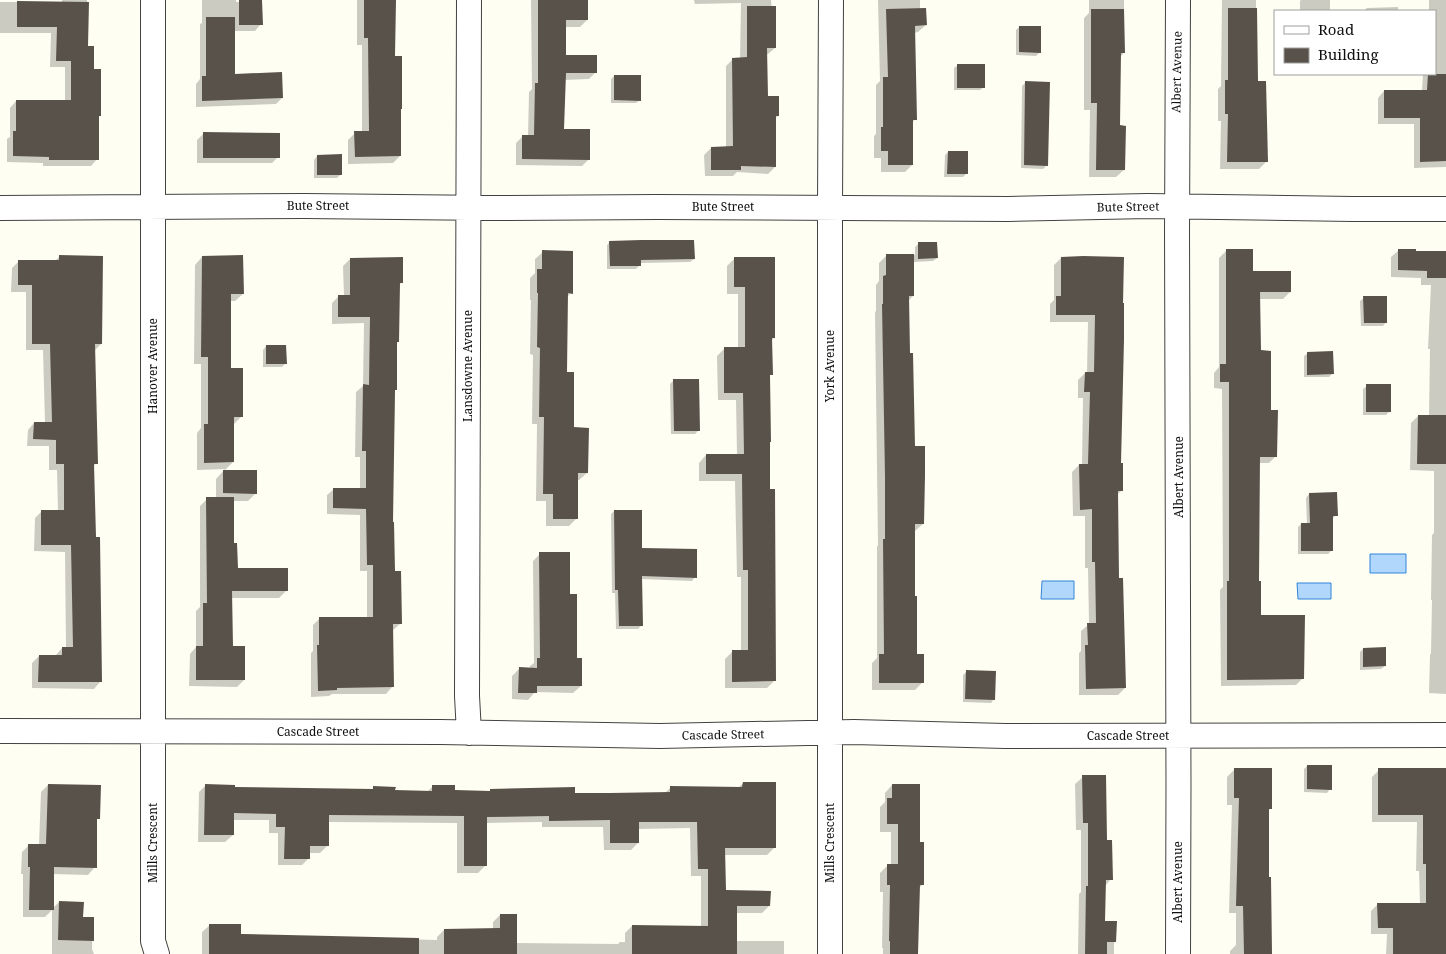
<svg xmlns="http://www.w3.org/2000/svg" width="1446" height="954" viewBox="0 0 1446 954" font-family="'Noto Serif',serif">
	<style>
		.water { fill: #b1d8fc; stroke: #3184d9 }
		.shadow { fill: #0003 }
		.building { fill: #59524b }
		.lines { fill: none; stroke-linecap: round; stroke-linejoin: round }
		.street-casing { stroke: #424242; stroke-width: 26 }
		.street { stroke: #fff; stroke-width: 24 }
		.labels { text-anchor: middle; stroke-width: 5; stroke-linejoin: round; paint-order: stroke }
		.street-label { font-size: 12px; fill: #0f0f0f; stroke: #fff }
	</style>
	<rect width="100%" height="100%" fill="#fffef2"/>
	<path class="water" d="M1370 554H1406V573H1370Z
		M1042 581H1074V599H1041Z
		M1297 583H1331V599H1298Z"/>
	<path class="shadow" d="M62 0H87V47L100 116 97 118V159L91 166H43V163L7 162V139L10 137V108L16 101H65V67H50L51 33H0V2H62Z
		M202 0H236V2L261 1V24L255 31H234V75L282 98 276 104 196 107V84L200 79V24L202 23Z
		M357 0H394V57L399 110 400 156 393 163 348 164V140L355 133 362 132V45H357Z
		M531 0H587V20L580 27H564V56L596 72 589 79 564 80 563 130 589 159 582 166 516 165V143L523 136H528L529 92 532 89Z
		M694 0H771L775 48 768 54H766V97L778 116 774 119 775 167 768 174 737 172 733 176H705L704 155 711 148H726V66L733 59H740L741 3 695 4Z
		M878 0H920V9L926 25 918 32 914 33 915 119 912 123V165L905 172H881V158H874V136L876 134V85L880 81Z
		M1089 0H1124V53L1120 57 1119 127 1124 170 1116 177H1089L1090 110H1084V18L1089 13Z
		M1222 0H1256V82L1266 162 1259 169H1220L1221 121H1218V89L1221 86Z
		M1301 0H1330V11H1300V1Z
		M1429 0H1446V167L1414 168V124H1378V98L1384 91H1422L1423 74H1435V11H1363L1367 8 1398 7V10H1429Z
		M1019 27 1040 52 1036 56 1016 55V30Z
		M958 65 984 87 980 90H954V68Z
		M614 76 640 100 636 103H611V79Z
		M1025 83 1046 166 1043 169 1021 168 1022 86Z
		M203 134 278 157 272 163H197V140Z
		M948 152 966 174 963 177H944L945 155Z
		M317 156 340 175 337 178H314V160Z
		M610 242 694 259 690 262 640 263V265L636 269H607V245Z
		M918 244 937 258 933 261 913 262V296L908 301V354L914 447 923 524 915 531H914L916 655 923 682 915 690H872V663L877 658V547L878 545 875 312 876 311V285L879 281V263L887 255H915V247Z
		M1399 250 1415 252 1446 253V694L1429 693 1430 655 1431 653 1432 600H1431L1432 535 1434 533V471L1410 470 1411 423 1418 416H1429L1430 349H1428L1431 285H1421V278L1391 277V257Z
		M1226 251 1252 272 1290 292 1283 299H1259L1260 352 1276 456 1269 463H1258V583L1260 616 1303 678 1296 685 1221 686 1220 590 1223 587 1222 389 1214 388V373L1219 367V258Z
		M543 252 571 293 566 298 565 374 572 429 587 473 579 480H577V518L569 526H546V501H536L537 424H532L533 355 530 354 531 300H530V278L535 273V259Z
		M60 256 101 344 94 351 96 463 93 467 100 682 94 689 32 688V663L39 656 56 655 62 648H66L65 552 34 551 35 518 42 511H58L57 470H49V446H27L28 430 34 423H45L43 350H26V292H11L12 268 19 261 54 262Z
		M202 257 243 294 235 301H230V369L242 416 234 424H233V462L224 471 255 494 248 501H233V544L236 569 286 591 279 598H231L232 647 244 680 237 687 189 686 190 654 196 647V611L200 607V506L207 499H216V479L225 469 197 470V433L201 428V364H194L195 265Z
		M735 258 774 338 771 341V374L769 377V442L774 681 767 688H725V659L732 652H741V577H737L735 481H699V463L706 455H737L736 400H718L717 356 724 349 738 348V294H727V266Z
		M1061 258H1122L1120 465 1122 490 1117 495 1118 579 1125 688 1118 695H1079V653L1081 651V631L1089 624 1088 568H1085V516H1073L1072 472 1079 465H1082L1083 398H1078V380L1085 373H1087L1088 322H1050V304L1054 300V265Z
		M350 259 402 282 399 285 398 342 396 344 392 523 393 572 400 624 392 631V687L386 694H332L329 696 311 697V653L313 651V625L320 618H367V571H360V515L327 514V495L334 489H360V457H355L356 392 363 386 364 323 332 324V303L338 297 344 296 343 266Z
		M1364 298 1386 322 1383 326H1361L1360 301Z
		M266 346 285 364 282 367H263V350Z
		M1308 353 1332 374 1329 377H1304V356Z
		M674 380 699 430 695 434H671L670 384Z
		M1367 386 1390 411 1386 415H1363V389Z
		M1309 494 1336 515 1332 519 1331 551 1328 554H1298V527L1301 524H1307L1306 498Z
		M614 511 640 549 695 577 692 581 641 579 642 625 638 629H616L615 593H612L611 514Z
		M540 554 569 595 576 660 581 686 573 693 535 692 528 700 512 699V676L519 669H530V666L534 663 533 561Z
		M1363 649 1385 666 1381 669 1360 670V652Z
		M966 672 994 699 991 703 963 702V675Z
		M1307 766 1330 789 1327 793 1304 792V769Z
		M1235 769 1271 808 1268 811 1267 879 1271 954H1230V951L1236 945V913H1229L1232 805H1227V777Z
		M1379 770H1446V954H1386L1387 934H1371V911L1378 904H1420L1419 871H1416L1417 822H1372V777Z
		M1083 777 1106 842 1111 879 1105 886 1104 922 1115 942 1114 943V954H1078L1079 894 1081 892V830H1076L1075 784Z
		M743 783 774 848 767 855H724V891L769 906 762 913H736V941H784V954H202V932L210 925 240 935 437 940V937L444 930 493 929V922L500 915 516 943 618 944 620 942H625V933L632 926 701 927V876H691L690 828 638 829V843L631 850H604L603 827H542V822L486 823 485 866 478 873H457V823L328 822 327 846 320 853H309V858L302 865H278V833H269V820H233V835L225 842H198L199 792 206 785 234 788 371 790 373 788 393 791 427 792 433 786 454 791 574 794H664L671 787 738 788Z
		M48 785 98 818 96 820 95 867 88 875 53 874 52 909 59 902 82 918H93L92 949 94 954H52V910L45 917H23V874H21L22 852 29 845H39L41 792Z
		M892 785 919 843 923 884 918 889V954H883V948H882L883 892H880V873L887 866H891V832H880V807L885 802V793Z"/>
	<path class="building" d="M239 0H262L263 25H239Z
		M364 0H396L395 56H402V109H401V156L355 157 354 131H369L368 38H364Z
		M538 0H588V20H566V55H597V73H566L564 129H590V160L522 159V135H534L535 83H538Z
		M17 1 89 2 88 46H94V69H101V116H99V160H49V157L13 156V131H16V100H71V61H56L57 27H17Z
		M747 6H776V48H767L768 96H779V116H776V167L741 166V170H711V147L733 146 732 58 747 57Z
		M926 8 927 25 915 26 917 120H913V165H888V151H881V127H883V77H888L886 9Z
		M1228 8H1257L1258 81H1266L1268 162H1227L1228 114H1225V80H1228Z
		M1091 9H1124L1125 53H1121L1120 125 1126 126 1125 170H1096L1097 103H1091Z
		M206 17H235V74L282 72 283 98 202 101V76H206Z
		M1019 26H1041V53L1019 52Z
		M957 64H985V88H957Z
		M1428 74H1446V161L1420 162V118H1384V90H1427Z
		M614 75H641V101L614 100Z
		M1025 81 1050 82 1048 166 1024 165Z
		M203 132 280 133V158H203Z
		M948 151H968V174H947Z
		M342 154V175H317V155Z
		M641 240H694L695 259 641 260V266H610L609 241Z
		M918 242H937L938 258 918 259Z
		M1226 249H1253V271H1291V292H1260L1261 350 1271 351V410H1278L1277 457H1260L1259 581H1261V615H1305L1304 679 1227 680V581H1229V382H1220V364H1226Z
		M1398 249H1416V251H1446V278H1427V271L1398 270Z
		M542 250 573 251V294L568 293 567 372H574V427L589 428 588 473H578V519H553V494H543L544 417H539L540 348 537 347 538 293H537V269H542Z
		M886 254H914V296H909L910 353H913L915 446H925V476L924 524H915V596H917V654H924V683H879V654H884L883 539H885V476L882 304H883V276L886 275Z
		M59 255 103 256 102 344H95L98 464H94L96 537H100L102 682H38L39 655H62V647H73L71 545H41V510H64V464H56V440L33 439 34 422H52L50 344H32V285H18V260H59Z
		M243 255 244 294H231V368H243V417H234V462L204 463V424H208V357H201L202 256Z
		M1083 256 1124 257 1123 303H1124V340L1121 463H1123V491H1118L1119 578H1123L1126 688 1086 689 1085 645H1088L1087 623H1096L1095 562H1092V509L1080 510 1079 464H1088L1090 392H1084L1085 372H1094L1095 315H1056V296H1061V257Z
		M403 257V283H400L399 342H397V390H395L393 522H394L395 571H401L402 624H393L394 687 337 688V690L318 691 317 645H319V617H373V565H367L366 509 333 508V488H366V451H362L363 384 369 385 370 317H338V295H350V258Z
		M734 257H775V338H772L773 375H770L771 442H770V489H775L776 681 732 682V650H748V570H743L742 474H706V454H744L743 393H724V347H745V287H734Z
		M1363 296H1387V323H1364Z
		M266 345H286L287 364H266Z
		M1333 351 1334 374 1307 375V352Z
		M673 379H699L700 431H674Z
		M1366 384H1391V412H1366Z
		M1418 415H1446V464H1417Z
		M223 470H257V494L223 493Z
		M1337 492 1338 516H1333V551H1301V523H1310L1309 493Z
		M206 497H234V543H237L238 568H288V591H232L233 646H245V680H196V646H203V603H207Z
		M614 510H642V548L697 549V578L642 576 643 626H619L618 590H615Z
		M539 552H570V594H577V658H582V686H537V693H518L519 667 537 668V658H540Z
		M1386 647V666L1363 667V648Z
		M966 670 996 671 995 700 965 699Z
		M1307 765H1332V790L1307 789Z
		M1234 768H1272V809H1269V877H1271L1272 954H1244L1243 906H1236L1239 798H1234Z
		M1378 768H1446V954H1393V928H1378L1377 903H1426V864H1423V815H1378Z
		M1082 775H1106L1107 840H1112L1113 880H1106L1105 921H1117L1116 942H1107V954H1085L1086 886H1088V823H1083Z
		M743 782H776V848H725L726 890 771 891 770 906H737V954H632V925L708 926V869H698L697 822H639V843H610V820L549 821V816L487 817V866H464V816L329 815V846H310V859H284L285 827H276V814L234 813V835H204L205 784 235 785V787L373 789V786L396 787 395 790 432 791V785H455V790L490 791V789L575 787V793H610L670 792V786L742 787Z
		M48 784 101 785 100 819H97V868L54 867V910H29L30 867H28V844H46Z
		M892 784H920V842H924V885H920L918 954H890V941H889L890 885H887V864H898V824H887V798H892Z
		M59 901 84 902 83 917H94V941L58 940Z
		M500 914H517V954H444V929L500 928Z
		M209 924H241V934L419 938V954H209Z"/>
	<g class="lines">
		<g class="street-casing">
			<path id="street" d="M153 0V941L157 954
				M0 208 304 206 492 208 657 207 1008 209 1148 206 1352 209H1446
				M0 731 440 732 660 736 854 732 1005 736 1446 735
				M469 733 467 696 469 0
				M830 954V208L831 0
				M1178 954C1180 636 1175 318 1178 0"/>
		</g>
		<use href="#street" class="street"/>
	</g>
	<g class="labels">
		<g class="street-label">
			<text transform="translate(1177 72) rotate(-89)" y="4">Albert Avenue</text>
			<text x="318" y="210">Bute Street</text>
			<text x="723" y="211">Bute Street</text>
			<text transform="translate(1128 207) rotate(-1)" y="4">Bute Street</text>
			<text transform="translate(153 366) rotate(-90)" y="4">Hanover Avenue</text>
			<text transform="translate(468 366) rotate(-90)" y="4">Lansdowne Avenue</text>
			<text transform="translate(830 366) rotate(-90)" y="4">York Avenue</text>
			<text transform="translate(1179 477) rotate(-90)" y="4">Albert Avenue</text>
			<text x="318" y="736">Cascade Street</text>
			<text transform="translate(723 735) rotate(-1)" y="4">Cascade Street</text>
			<text x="1128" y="740">Cascade Street</text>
			<text transform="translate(153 843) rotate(-90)" y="4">Mills Crescent</text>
			<text transform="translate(830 843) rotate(-90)" y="4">Mills Crescent</text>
			<text transform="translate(1178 882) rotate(-90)" y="4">Albert Avenue</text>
		</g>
	</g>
	<rect x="1274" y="10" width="162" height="65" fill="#ffffff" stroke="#9f9f9f"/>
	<rect x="1284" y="26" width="25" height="8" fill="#ffffff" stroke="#9f9f9f"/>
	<text x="1318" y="35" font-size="15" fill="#0f0f0f">Road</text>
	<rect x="1284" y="48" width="25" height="15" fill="#59524b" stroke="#9f9f9f"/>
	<text x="1318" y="60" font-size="15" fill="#0f0f0f">Building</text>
</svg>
